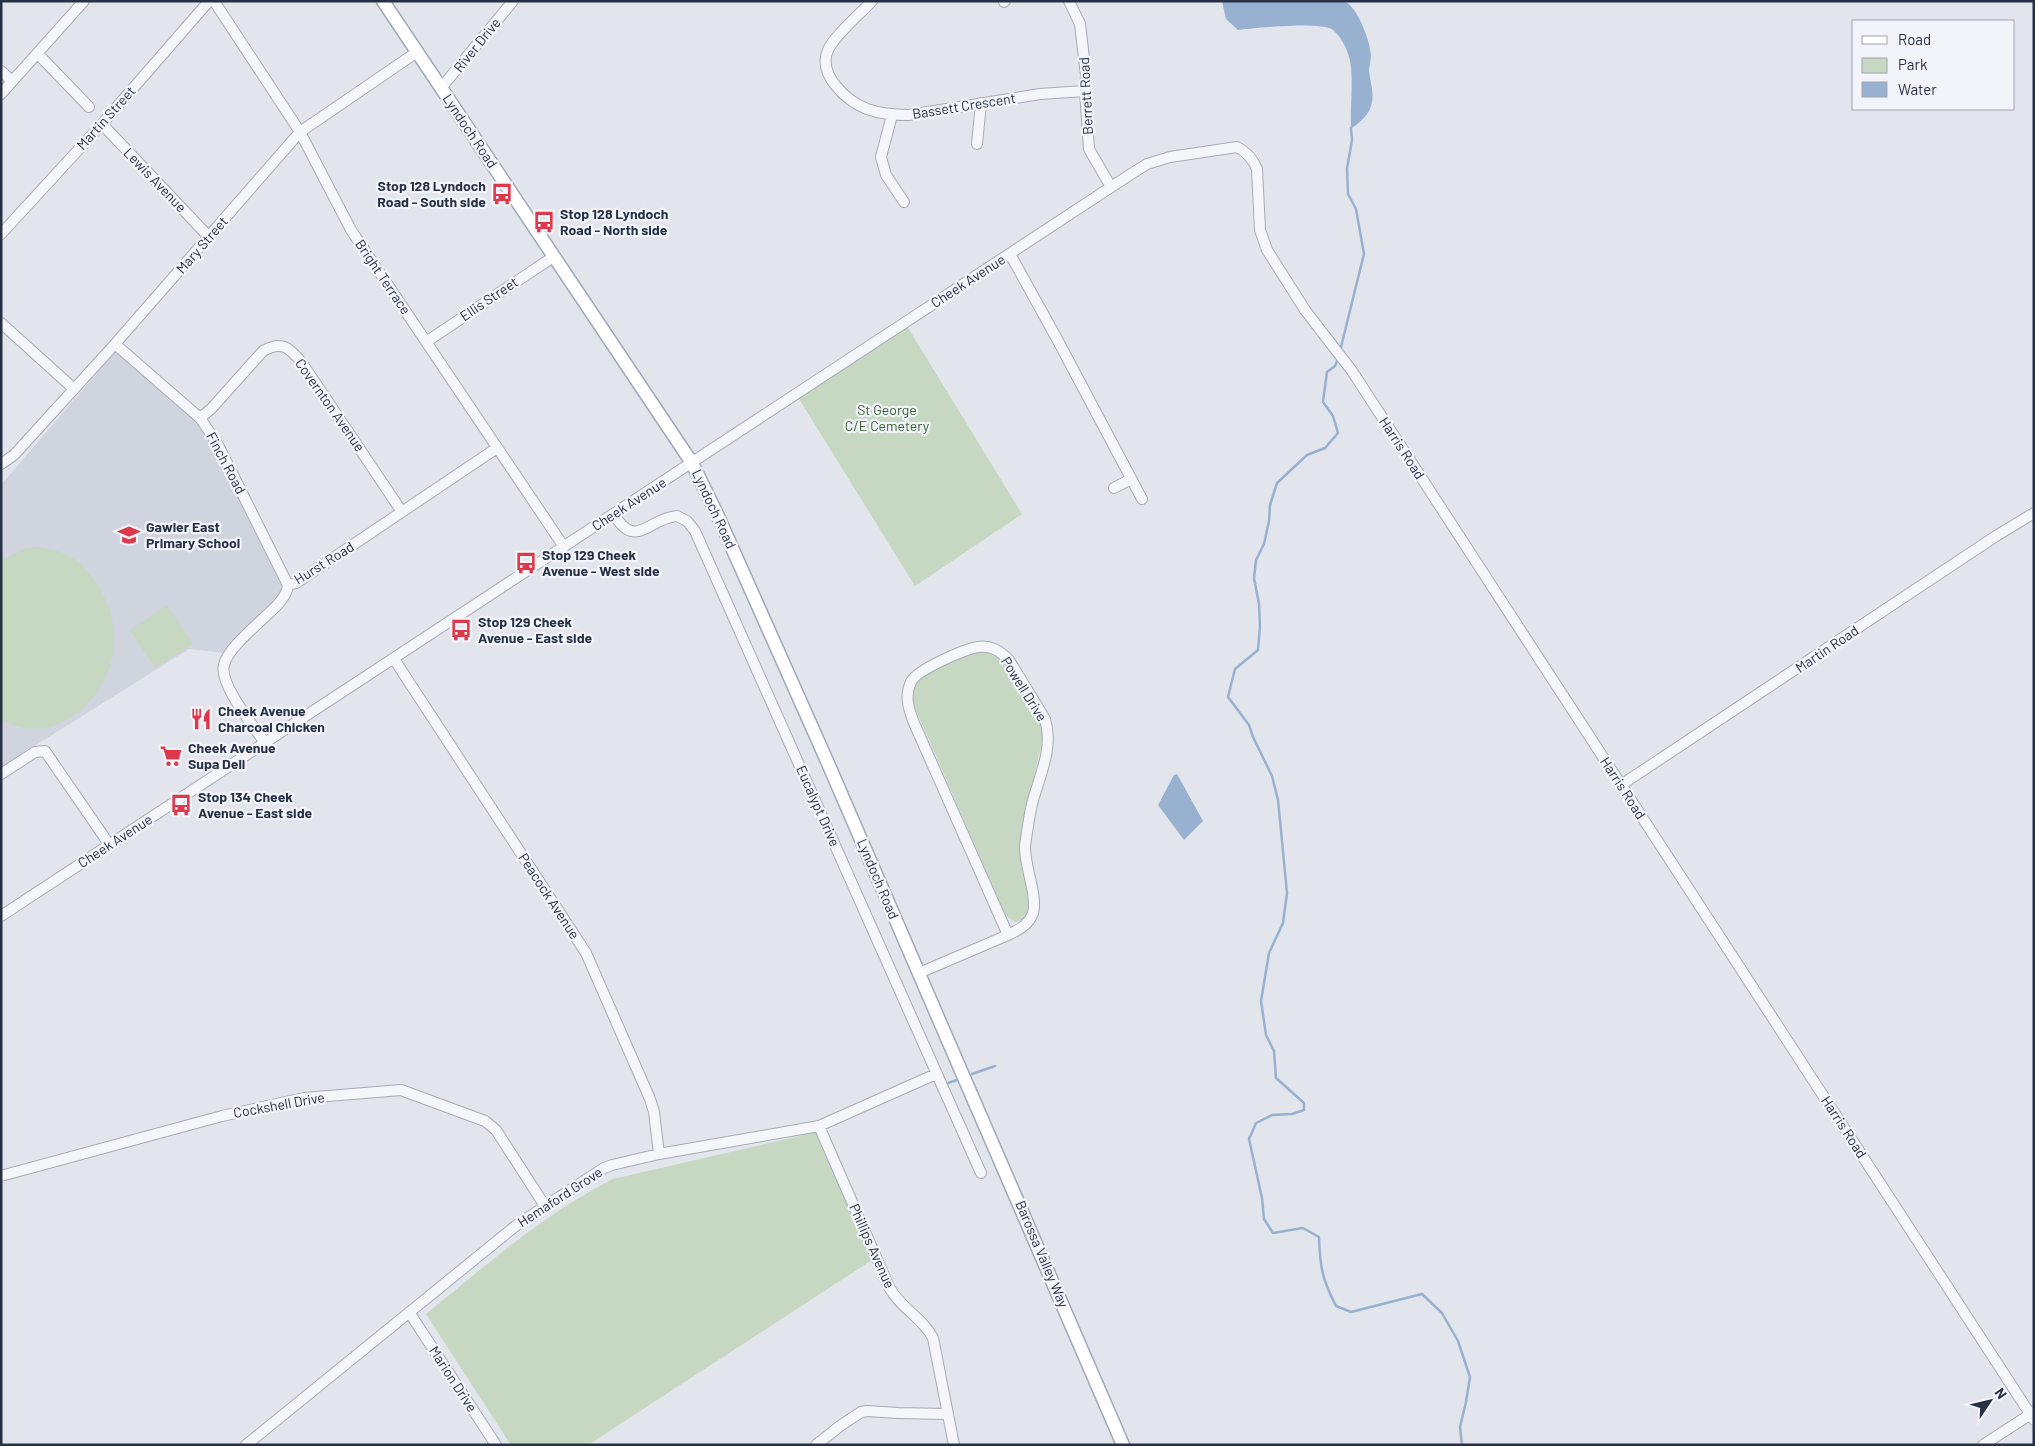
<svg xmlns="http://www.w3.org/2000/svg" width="2035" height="1446" viewBox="0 0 2035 1446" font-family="Barlow,sans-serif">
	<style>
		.built { fill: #cfd4de }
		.green { fill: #c6d7c2 }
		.water { fill: #99b1d0 }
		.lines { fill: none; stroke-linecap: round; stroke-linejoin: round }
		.stream { stroke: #99b1d0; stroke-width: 2.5 }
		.minor-casing { stroke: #a6abb7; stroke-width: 12 }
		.major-casing { stroke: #9fa8b9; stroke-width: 15 }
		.minor { stroke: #f5f6f9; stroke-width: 10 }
		.major { stroke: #fff; stroke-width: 12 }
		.labels { text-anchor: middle; stroke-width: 4.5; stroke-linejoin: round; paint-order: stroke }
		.street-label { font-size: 14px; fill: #273146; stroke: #f2f4f9 }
		.poi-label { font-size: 14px; font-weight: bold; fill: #273146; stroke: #f2f4f9; text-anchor: start }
		.park-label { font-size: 14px; fill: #3a6333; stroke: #f2f4f9 }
	</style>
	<rect width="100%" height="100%" fill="#e2e5ec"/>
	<path class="built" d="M115 352 196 420 210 439 281 585V593L224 653 189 649 1 767V485Z"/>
	<path class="green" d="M905 323 1022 514 915 586 796 394Z
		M37 547C64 550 81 559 96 583 109 601 116 626 114 648 107 702 55 748 1 720V561L26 548Z
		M167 605 193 644 155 668 130 630Z
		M974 652C987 652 995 653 1005 662L1039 718 1042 727V742L1021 832V847L1029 909 1023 920 1015 922 1006 916 912 701V690L921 676Z
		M817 1132 872 1260 588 1445H511L426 1314C486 1265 544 1214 613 1179Z"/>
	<path class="water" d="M1222 1H1344C1358 7 1370 41 1371 55 1371 61 1369 66 1369 71 1370 82 1374 91 1372 102 1370 115 1360 122 1351 129 1350 109 1353 88 1351 67 1350 55 1343 38 1333 30 1321 21 1254 28 1238 30L1226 19Z
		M1177 774 1203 821 1184 840 1158 805 1174 775Z"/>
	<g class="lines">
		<path class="stream" d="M1340 351 1364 254 1356 209 1348 194 1347 169 1352 140 1351 128
			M1338 359 1335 366 1327 372 1323 402 1333 416 1338 433 1325 448 1307 455 1277 483 1270 505 1269 521 1264 544 1256 560 1254 578 1259 604 1260 626 1258 650 1235 669 1228 697 1249 725 1253 737 1272 776 1278 800 1287 893 1283 923 1269 953 1261 1001 1266 1035 1274 1051 1276 1078 1304 1103V1110L1292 1114 1272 1115 1256 1123 1249 1139 1262 1198 1264 1219 1273 1233 1303 1228 1319 1237C1320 1267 1322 1279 1336 1306L1351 1312 1422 1294 1442 1313 1458 1341 1470 1377 1466 1402 1460 1427 1462 1445
			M972 1074 995 1066
			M945 1084 957 1080"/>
		<g class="minor-casing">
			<path id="minor" d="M214 1 300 132 351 230 564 547
				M872 1C861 13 834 36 828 50 817 75 847 101 867 109 881 114 895 115 909 115L1040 94 1085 91
				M1069 1 1080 24 1086 75 1085 91 1089 149 1111 187
				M1004 2 1005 1
				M38 54 89 107
				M1 71 12 81
				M441 88 513 1
				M1 94 84 1
				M892 115 881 157 886 175 904 202
				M102 124 209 237
				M977 144 981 103
				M1 234 102 124 209 1
				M1010 254 1057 339 1142 499
				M1 323 73 388
				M426 342 553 257
				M115 344 200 418 217 443 288 585
				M200 418 211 409 263 351C282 340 290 348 302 363L402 512
				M1 464 14 455 115 344 300 132 417 52
				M1114 488 1131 479
				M614 514C635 551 649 518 677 516L687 521 695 531 981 1173
				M394 659 586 953 650 1099 654 1112 659 1154
				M265 743C254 726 219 685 224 665 227 649 257 625 269 613 277 606 287 596 288 585L296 583 305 577 497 448
				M1 774 35 752 45 751 109 844
				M1621 785 1996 536 2034 513
				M1 916 1128 176 1147 164 1170 157 1237 147C1247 152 1253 159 1257 169L1260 230 1267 250 1305 310 1352 371 2034 1420
				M919 973 1008 935C1018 930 1029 925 1033 913 1038 896 1024 865 1025 846 1027 832 1029 817 1032 804 1039 777 1054 748 1045 719L1009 660C1000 651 991 645 978 647 965 649 916 670 911 682 904 696 909 710 914 723L1008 935
				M819 1126 889 1287C901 1309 922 1317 933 1338L954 1445
				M1 1176 222 1116 304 1098 401 1090 485 1121 496 1130 545 1206
				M409 1312 496 1445
				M246 1445 518 1224 604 1168 612 1165 659 1154 819 1126 936 1074
				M816 1445 840 1426 861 1412 867 1411 898 1413 946 1414
				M1983 1445 2034 1412"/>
		</g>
		<g class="major-casing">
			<path id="major" d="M383 1 692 463 717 514 827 761 1123 1445"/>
		</g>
		<use href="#minor" class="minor"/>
		<use href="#major" class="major"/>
	</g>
	<defs>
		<g id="bus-bare" transform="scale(1.725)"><path d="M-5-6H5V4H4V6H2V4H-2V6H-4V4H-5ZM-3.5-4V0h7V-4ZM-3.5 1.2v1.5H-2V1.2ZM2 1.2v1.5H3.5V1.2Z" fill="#de394a" stroke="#f2f4f9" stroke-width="2.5" paint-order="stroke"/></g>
		<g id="school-bare" transform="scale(1.725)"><path d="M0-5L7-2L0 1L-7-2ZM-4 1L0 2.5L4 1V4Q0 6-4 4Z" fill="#de394a" stroke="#f2f4f9" stroke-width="2.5" paint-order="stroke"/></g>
		<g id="restaurant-bare" transform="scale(1.725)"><path d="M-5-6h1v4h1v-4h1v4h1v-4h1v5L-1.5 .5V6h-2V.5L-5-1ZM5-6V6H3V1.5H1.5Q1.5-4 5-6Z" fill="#de394a" stroke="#f2f4f9" stroke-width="2.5" paint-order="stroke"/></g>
		<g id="supermarket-bare" transform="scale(1.725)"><path d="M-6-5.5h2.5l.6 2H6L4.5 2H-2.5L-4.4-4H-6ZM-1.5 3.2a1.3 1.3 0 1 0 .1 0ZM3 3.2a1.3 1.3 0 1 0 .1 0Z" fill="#de394a" stroke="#f2f4f9" stroke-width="2.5" paint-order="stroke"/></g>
	</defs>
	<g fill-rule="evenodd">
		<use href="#bus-bare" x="502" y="194"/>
		<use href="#bus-bare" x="544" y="222"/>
		<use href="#school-bare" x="129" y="535"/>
		<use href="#bus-bare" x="526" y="563"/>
		<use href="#bus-bare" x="461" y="630"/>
		<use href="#restaurant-bare" x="201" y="719"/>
		<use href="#supermarket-bare" x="171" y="756"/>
		<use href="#bus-bare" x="181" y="805"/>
	</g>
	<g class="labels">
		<g class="street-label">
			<text transform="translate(477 45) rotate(-51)" y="5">River Drive</text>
			<text transform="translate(1086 96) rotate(-93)" y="5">Berrett Road</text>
			<text transform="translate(964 106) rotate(-9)" y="5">Bassett Crescent</text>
			<text transform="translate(106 118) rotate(-48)" y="5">Martin Street</text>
			<text transform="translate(470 131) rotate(56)" y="5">Lyndoch Road</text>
			<text transform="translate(155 180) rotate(46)" y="5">Lewis Avenue</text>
			<text transform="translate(202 245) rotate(-49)" y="5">Mary Street</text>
			<text transform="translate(383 277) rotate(56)" y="5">Bright Terrace</text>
			<text transform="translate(968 281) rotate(-33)" y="5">Cheek Avenue</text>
			<text transform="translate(489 299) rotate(-34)" y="5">Ellis Street</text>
			<text transform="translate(330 405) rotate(55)" y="5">Covernton Avenue</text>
			<text transform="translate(1402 448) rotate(57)" y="5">Harris Road</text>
			<text transform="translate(226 463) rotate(62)" y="5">Finch Road</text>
			<text transform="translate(629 504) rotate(-33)" y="5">Cheek Avenue</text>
			<text transform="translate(714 509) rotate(65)" y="5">Lyndoch Road</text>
			<text transform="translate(324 563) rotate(-32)" y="5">Hurst Road</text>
			<text transform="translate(1827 649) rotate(-34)" y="5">Martin Road</text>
			<text transform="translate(1024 689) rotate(58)" y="5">Powell Drive</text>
			<text transform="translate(1623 788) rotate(57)" y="5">Harris Road</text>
			<text transform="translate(818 806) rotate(66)" y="5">Eucalypt Drive</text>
			<text transform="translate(115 841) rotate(-33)" y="5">Cheek Avenue</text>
			<text transform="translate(878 879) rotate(67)" y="5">Lyndoch Road</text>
			<text transform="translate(549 896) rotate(57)" y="5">Peacock Avenue</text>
			<text transform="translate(279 1105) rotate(-10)" y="5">Cockshell Drive</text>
			<text transform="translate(1844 1127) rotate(57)" y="5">Harris Road</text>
			<text transform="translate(560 1197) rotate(-33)" y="5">Hemaford Grove</text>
			<text transform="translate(872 1246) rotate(66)" y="5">Phillips Avenue</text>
			<text transform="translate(1042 1254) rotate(67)" y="5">Barossa Valley Way</text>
			<text transform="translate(453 1379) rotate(57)" y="5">Marion Drive</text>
		</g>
		<g class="poi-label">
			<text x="486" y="191" text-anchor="end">Stop 128 Lyndoch<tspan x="486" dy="16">Road - South side</tspan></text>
			<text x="560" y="219">Stop 128 Lyndoch<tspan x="560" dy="16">Road - North side</tspan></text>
			<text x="146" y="532">Gawler East<tspan x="146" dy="16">Primary School</tspan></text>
			<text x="542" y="560">Stop 129 Cheek<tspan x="542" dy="16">Avenue - West side</tspan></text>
			<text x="478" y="627">Stop 129 Cheek<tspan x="478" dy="16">Avenue - East side</tspan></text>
			<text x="218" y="716">Cheek Avenue<tspan x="218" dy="16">Charcoal Chicken</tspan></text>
			<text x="188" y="753">Cheek Avenue<tspan x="188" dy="16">Supa Deli</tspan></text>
			<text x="198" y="802">Stop 134 Cheek<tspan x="198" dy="16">Avenue - East side</tspan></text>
		</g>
		<g class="park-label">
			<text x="887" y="415">St George<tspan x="887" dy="16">C/E Cemetery</tspan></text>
		</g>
	</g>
	<rect width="2035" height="1446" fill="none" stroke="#273146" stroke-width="5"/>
	<rect x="1852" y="20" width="162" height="90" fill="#f2f4f9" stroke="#a1a6b1"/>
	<rect x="1862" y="36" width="25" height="8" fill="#ffffff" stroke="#a1a6b1"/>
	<text x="1898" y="45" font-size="15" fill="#273146">Road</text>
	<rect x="1862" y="58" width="25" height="15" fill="#c6d7c2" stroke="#a1a6b1"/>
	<text x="1898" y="70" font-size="15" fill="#273146">Park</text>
	<rect x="1862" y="82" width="25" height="15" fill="#99b1d0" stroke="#a1a6b1"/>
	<text x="1898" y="95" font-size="15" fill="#273146">Water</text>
	<g transform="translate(1990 1401) rotate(55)" stroke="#f2f4f9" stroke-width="4" paint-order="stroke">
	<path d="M0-4L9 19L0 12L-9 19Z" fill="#273146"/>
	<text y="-8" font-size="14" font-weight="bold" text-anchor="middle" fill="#273146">N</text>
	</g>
</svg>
